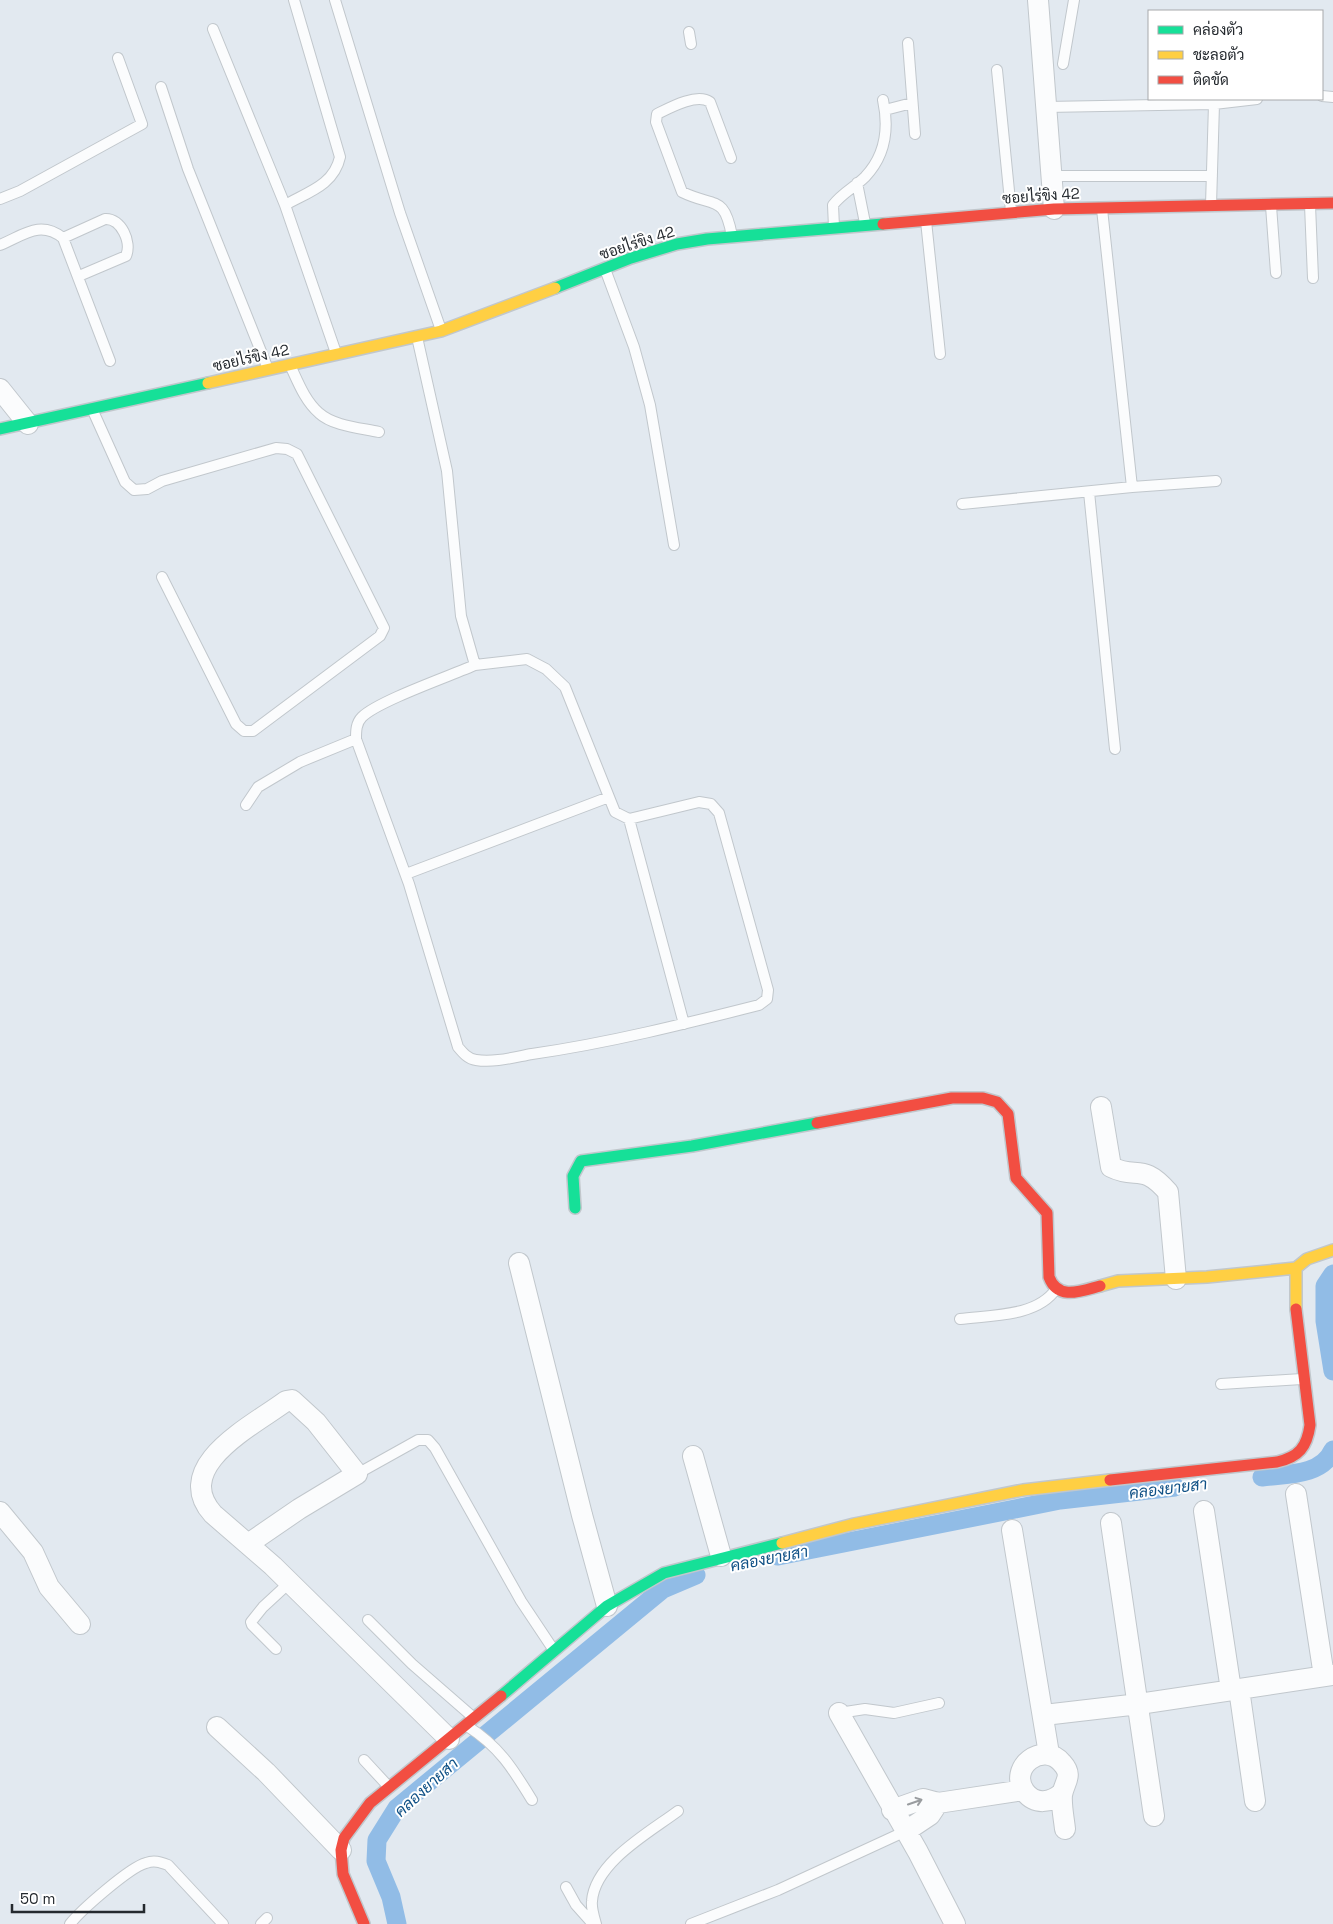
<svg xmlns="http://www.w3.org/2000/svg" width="1333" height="1924" viewBox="0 0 1333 1924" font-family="'Space Grotesk',Sarabun,sans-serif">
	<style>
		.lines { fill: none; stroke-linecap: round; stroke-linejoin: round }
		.canal { stroke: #91bce6; stroke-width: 19 }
		.lane-casing { stroke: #c1c7cc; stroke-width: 12 }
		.street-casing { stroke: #c1c7cc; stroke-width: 22 }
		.fast-casing { stroke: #c1c7cc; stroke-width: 14 }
		.slow-casing { stroke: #c1c7cc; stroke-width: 14 }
		.jam-casing { stroke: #c1c7cc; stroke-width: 14 }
		.lane { stroke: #fbfcfd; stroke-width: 10 }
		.street { stroke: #fbfcfd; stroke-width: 20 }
		.fast { stroke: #16e098; stroke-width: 11 }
		.slow { stroke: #ffcf43; stroke-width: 11 }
		.jam { stroke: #f24e42; stroke-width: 11 }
		.oneway { stroke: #9a9da0 }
		.labels { text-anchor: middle; stroke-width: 4; stroke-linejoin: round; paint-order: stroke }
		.street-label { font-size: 15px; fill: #24292e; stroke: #fff }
		.water-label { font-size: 16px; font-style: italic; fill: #105186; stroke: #fff }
	</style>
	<rect width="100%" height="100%" fill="#e2e9f0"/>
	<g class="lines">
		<path class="canal" d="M1333 1274 1325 1286V1321L1333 1371
			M1262 1477C1286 1474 1322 1476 1333 1450
			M778 1556 1060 1500 1175 1487
			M397 1924 391 1897 376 1861 377 1840 397 1808 663 1589 696 1575"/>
		<g class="lane-casing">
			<path id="lane" d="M335 0 400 213 441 330
				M213 29 285 205 336 353
				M689 32 691 44
				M908 43 915 134
				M1063 64 1074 0
				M997 70 1011 211
				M161 87 188 169 268 369
				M1322 96 1333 97
				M1214 104 1257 99
				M1046 107 1214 104 1211 205
				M885 110 912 103
				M731 158 710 102C697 93 671 107 657 114L656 122 682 192C715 208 724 194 732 236
				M1051 176H1212
				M857 183 865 223
				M0 199 20 191 142 124 118 58
				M285 205C308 192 334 185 340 157L294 0
				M1310 205 1313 278
				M1271 206 1276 273
				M1102 209 1132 487 1216 481
				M926 221 940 354
				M834 227 833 205C842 193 855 187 865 177 886 155 889 128 883 100
				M63 238 105 219C121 218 132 242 126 256L79 276
				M0 245C24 235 40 220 63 238L110 361
				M605 269 634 347 650 405 674 545
				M417 337 447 471 461 616 475 665 527 659 546 669 565 687 615 812 629 819 699 802 711 804 719 813 768 990 767 999 759 1005C684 1024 609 1043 532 1054 515 1057 494 1063 476 1060 468 1059 463 1053 458 1047L409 884 356 739C356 731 356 723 362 717 378 701 450 676 475 665
				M290 365C298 382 305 401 319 413 333 426 361 428 379 432
				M93 411 125 482 134 490 147 489 162 481 276 448 287 449 297 454 384 628 380 636 253 731H244L236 724 162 577
				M1089 492 1115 749
				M962 504 1132 487
				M246 805 258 787 300 762 356 739
				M629 819 684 1024
				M406 874 609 797
				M960 1319C991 1315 1037 1317 1056 1289
				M1221 1384 1302 1379
				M357 1474 418 1440H428L435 1448 521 1601 553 1649
				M368 1620 412 1664 474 1718
				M276 1649 252 1625 251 1622 263 1607 289 1583
				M839 1713 865 1709 894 1713 939 1703
				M467 1726C499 1746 513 1769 532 1800
				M364 1760 389 1787
				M566 1887 576 1905 593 1924
				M70 1924C81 1910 130 1867 146 1863 154 1860 160 1862 168 1865L223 1924
				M261 1924 267 1918
				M596 1924C594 1917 591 1908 592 1901 595 1862 650 1832 678 1811
				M691 1924 778 1890 906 1831"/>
		</g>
		<g class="street-casing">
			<path id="street" d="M1038 0 1054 209
				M0 389 28 424
				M1101 1107 1111 1167C1137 1180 1142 1162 1168 1192L1176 1279
				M519 1263 582 1515 607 1606
				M693 1456 721 1556
				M1296 1494 1324 1676
				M1204 1511 1231 1690
				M0 1512 33 1552 49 1587 80 1624
				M1111 1523 1154 1816
				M1012 1530 1049 1754
				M248 1544 299 1509 357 1474 316 1422 292 1400 286 1401C254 1425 170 1466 213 1514L273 1566 449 1739
				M1239 1689 1255 1801
				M839 1713 918 1852 955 1924
				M1044 1715 1139 1704 1333 1675
				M217 1727 266 1772 341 1850
				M1062 1793C1051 1803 1035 1805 1025 1792 1007 1768 1043 1740 1062 1763 1074 1776 1064 1782 1062 1795 1061 1805 1064 1819 1065 1829
				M892 1810 923 1799 938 1803 1023 1790
				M906 1831 930 1815 938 1803"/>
		</g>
		<g class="fast-casing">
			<path id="fast" d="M555 288 631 258 677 244 707 239 883 224
				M0 429 208 383
				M575 1208 573 1176 581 1161 692 1146 817 1123
				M501 1696 607 1606 664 1573 782 1543"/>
		</g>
		<g class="slow-casing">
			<path id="slow" d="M208 383 441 331 555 288
				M1100 1286 1118 1281 1207 1277 1296 1268
				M1296 1309V1268L1307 1259 1333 1250
				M782 1543 854 1524 1023 1490 1110 1480"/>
		</g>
		<g class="jam-casing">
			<path id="jam" d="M883 224 1054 209 1333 203
				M817 1123 952 1098H983L997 1102 1008 1114 1016 1178 1047 1213 1049 1277C1058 1301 1081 1291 1100 1286
				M1110 1480 1277 1462C1299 1457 1307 1447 1310 1425L1296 1309
				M364 1924 343 1874 341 1850 344 1838 370 1803 501 1696"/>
		</g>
		<use href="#lane" class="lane"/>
		<use href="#street" class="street"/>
		<use href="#fast" class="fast"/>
		<use href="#slow" class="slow"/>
		<use href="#jam" class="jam"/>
	</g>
	<defs><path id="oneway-shaft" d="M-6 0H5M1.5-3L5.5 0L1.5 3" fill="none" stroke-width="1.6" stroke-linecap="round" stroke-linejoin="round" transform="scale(1.25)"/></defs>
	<use class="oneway" href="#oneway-shaft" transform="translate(915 1802) rotate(-19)"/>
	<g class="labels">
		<g class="street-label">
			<text transform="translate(1041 196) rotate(-4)" y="5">ซอยไร่ขิง 42</text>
			<text transform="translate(637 243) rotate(-18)" y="5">ซอยไร่ขิง 42</text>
			<text transform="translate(251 358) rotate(-13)" y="5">ซอยไร่ขิง 42</text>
		</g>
		<g class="water-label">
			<text transform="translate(1168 1488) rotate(-7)" y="6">คลองยายสา</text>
			<text transform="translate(769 1558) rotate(-11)" y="6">คลองยายสา</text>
			<text transform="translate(426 1787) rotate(-42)" y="6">คลองยายสา</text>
		</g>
	</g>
	<rect x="1148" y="10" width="175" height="90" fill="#ffffff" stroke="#a7a9ab"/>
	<rect x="1158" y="26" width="25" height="8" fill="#16e098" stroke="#a7a9ab"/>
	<text x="1193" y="35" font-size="15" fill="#24292e">คล่องตัว</text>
	<rect x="1158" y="51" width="25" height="8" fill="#ffcf43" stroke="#a7a9ab"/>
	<text x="1193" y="60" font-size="15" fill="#24292e">ชะลอตัว</text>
	<rect x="1158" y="76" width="25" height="8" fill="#f24e42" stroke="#a7a9ab"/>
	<text x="1193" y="85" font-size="15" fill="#24292e">ติดขัด</text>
	<path d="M12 1904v8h132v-8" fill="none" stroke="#24292e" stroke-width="2.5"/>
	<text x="20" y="1904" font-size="15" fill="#24292e" stroke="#ffffff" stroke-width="4" paint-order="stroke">50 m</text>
</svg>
